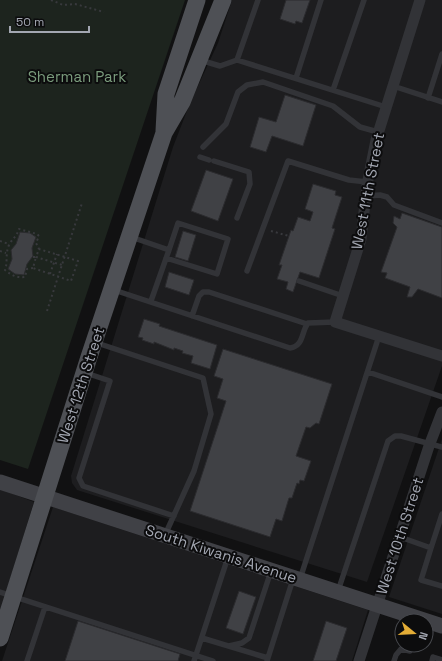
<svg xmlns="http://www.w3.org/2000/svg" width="442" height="661" viewBox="0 0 442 661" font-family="'Space Grotesk',sans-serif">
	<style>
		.built { fill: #1d1d1f }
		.green { fill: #1d241e }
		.building { fill: #404145; stroke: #2b2b2e }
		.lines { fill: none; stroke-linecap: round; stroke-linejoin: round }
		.path { stroke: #38393d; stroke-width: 2; stroke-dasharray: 2 3; stroke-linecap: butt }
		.lane { stroke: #323337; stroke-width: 5.5 }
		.street { stroke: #323337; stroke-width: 11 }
		.secondary { stroke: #404146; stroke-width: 15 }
		.primary { stroke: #4e5055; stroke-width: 17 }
		.labels { text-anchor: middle; stroke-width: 4; stroke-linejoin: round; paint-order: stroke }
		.park-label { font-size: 15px; fill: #7b9c7d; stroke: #0c0c0d }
		.street-label { font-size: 15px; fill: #a3a7b2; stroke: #0c0c0d }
	</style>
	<rect width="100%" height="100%" fill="#111112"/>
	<path class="built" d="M232 0H442V366L367 582 77 490 72 483 71 476 173 147 190 103 218 43Z
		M442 439V614L389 597Z
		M0 489 34 502 0 612Z
		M53 507 368 610 352 661H2Z"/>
	<path class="green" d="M0 0H185L28 469 0 460Z"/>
	<path class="building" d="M286 0H310L302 23 296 21 295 24 280 19Z
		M285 95 316 105 303 146 272 136 266 152 250 147 259 117 276 122Z
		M206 170 233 179 218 221 191 211Z
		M313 184 336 191 335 195 342 197 332 228 335 229 319 278 300 272 293 292 286 289 288 282 277 279 282 265H279L291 230 293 231 298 217 310 221 313 212 305 209Z
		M402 213 442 227V298L418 289 412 297H407L410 287 385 278 387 273 381 272 397 227 393 223 394 216 400 219Z
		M183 231 196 235 188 261 175 257Z
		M20 232 30 233 36 237 32 248 33 256 27 264 24 275 15 274 8 269 12 259 11 250 16 244Z
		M169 272 194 280 189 295 165 287Z
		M144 319 160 324 159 326 217 345 210 369 191 363 193 356 182 353 183 351 174 348V350L154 342V344L142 340 143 338 138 337Z
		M223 349 332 384 319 424 316 423 310 428 306 427 296 456 311 461 304 481 300 480 299 484 297 483 292 498H289L282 521 276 519 270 537 190 511 226 401 217 398 223 379 214 376Z
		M239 591 256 597 243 634 226 628Z
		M78 621 180 654 178 661H65Z
		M326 621 347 628 336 661H313Z"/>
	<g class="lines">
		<path class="path" d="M51 0 63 5 75 4 104 12
			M271 231 289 236
			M0 241 9 244
			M0 251 6 253
			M33 257H36L33 268 71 281 78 261 39 249 36 257 62 265
			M33 268 27 269 25 277C17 278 11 275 5 270 8 262 5 254 9 245 12 239 17 236 19 229L37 234 39 236 36 243 39 249
			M50 274 57 254
			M47 311 82 203"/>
		<path class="lane" d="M200 60 220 66 237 60 386 107
			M237 60 258 0
			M296 78 321 0
			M393 86 442 102
			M333 90 364 0
			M428 98 442 54
			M203 147 226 124 238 92 247 85 263 82 333 106 360 127 378 132
			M200 157 209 160
			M214 161 249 172 250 184 237 218
			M366 196 380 195 387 197 394 205 442 223
			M131 237 169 250 151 301
			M166 258 217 274 228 239 178 223 169 250
			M247 271 288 161 349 180 367 182
			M299 281 343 296
			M114 290 290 348C304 346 301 332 308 323L335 322
			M192 316 199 296 203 292H209L307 324
			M97 343 203 378 211 414 194 471 165 535
			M368 372 442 397
			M86 373 110 381 79 478 83 486 174 516
			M400 537 431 548 442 514
			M431 548 421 580 442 586
			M300 579 379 336
			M338 591 388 441 395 436H401L442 447
			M0 592 213 661
			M202 638 268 658
			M229 646 242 643 249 638 271 571
			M27 661 45 607
			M194 661 228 557
			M267 661 293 579
			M394 661 396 655 401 649 410 651 412 645
			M432 661 433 657 442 660"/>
		<path class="street" d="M420 0 376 140 367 185 361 239 335 322 442 356
			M359 661 429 446 442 412"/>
		<path class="secondary" d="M0 482 442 626"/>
		<path class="primary" d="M164 131 166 94 197 0
			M0 638 89 357 164 133 182 102 223 0"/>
	</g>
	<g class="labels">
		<g class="park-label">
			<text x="77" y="82">Sherman Park</text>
		</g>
		<g class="street-label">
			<text transform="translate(368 191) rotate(-79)" y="5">West 11th Street</text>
			<text transform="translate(81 385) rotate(-72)" y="5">West 12th Street</text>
			<text transform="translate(400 536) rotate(-72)" y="5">West 10th Street</text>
			<text transform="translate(221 554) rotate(18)" y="5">South Kiwanis Avenue</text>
		</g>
	</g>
	<g transform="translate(414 633) rotate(108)"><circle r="19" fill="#0c0c0d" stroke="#484a4f"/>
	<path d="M0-3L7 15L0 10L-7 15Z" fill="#e4ad36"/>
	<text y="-6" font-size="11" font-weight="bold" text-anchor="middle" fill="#a3a7b2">N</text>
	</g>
	<path d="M10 26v6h79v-6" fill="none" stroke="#a3a7b2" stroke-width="2"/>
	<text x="16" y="26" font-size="12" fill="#a3a7b2" stroke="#0c0c0d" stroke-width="3" paint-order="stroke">50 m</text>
</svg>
